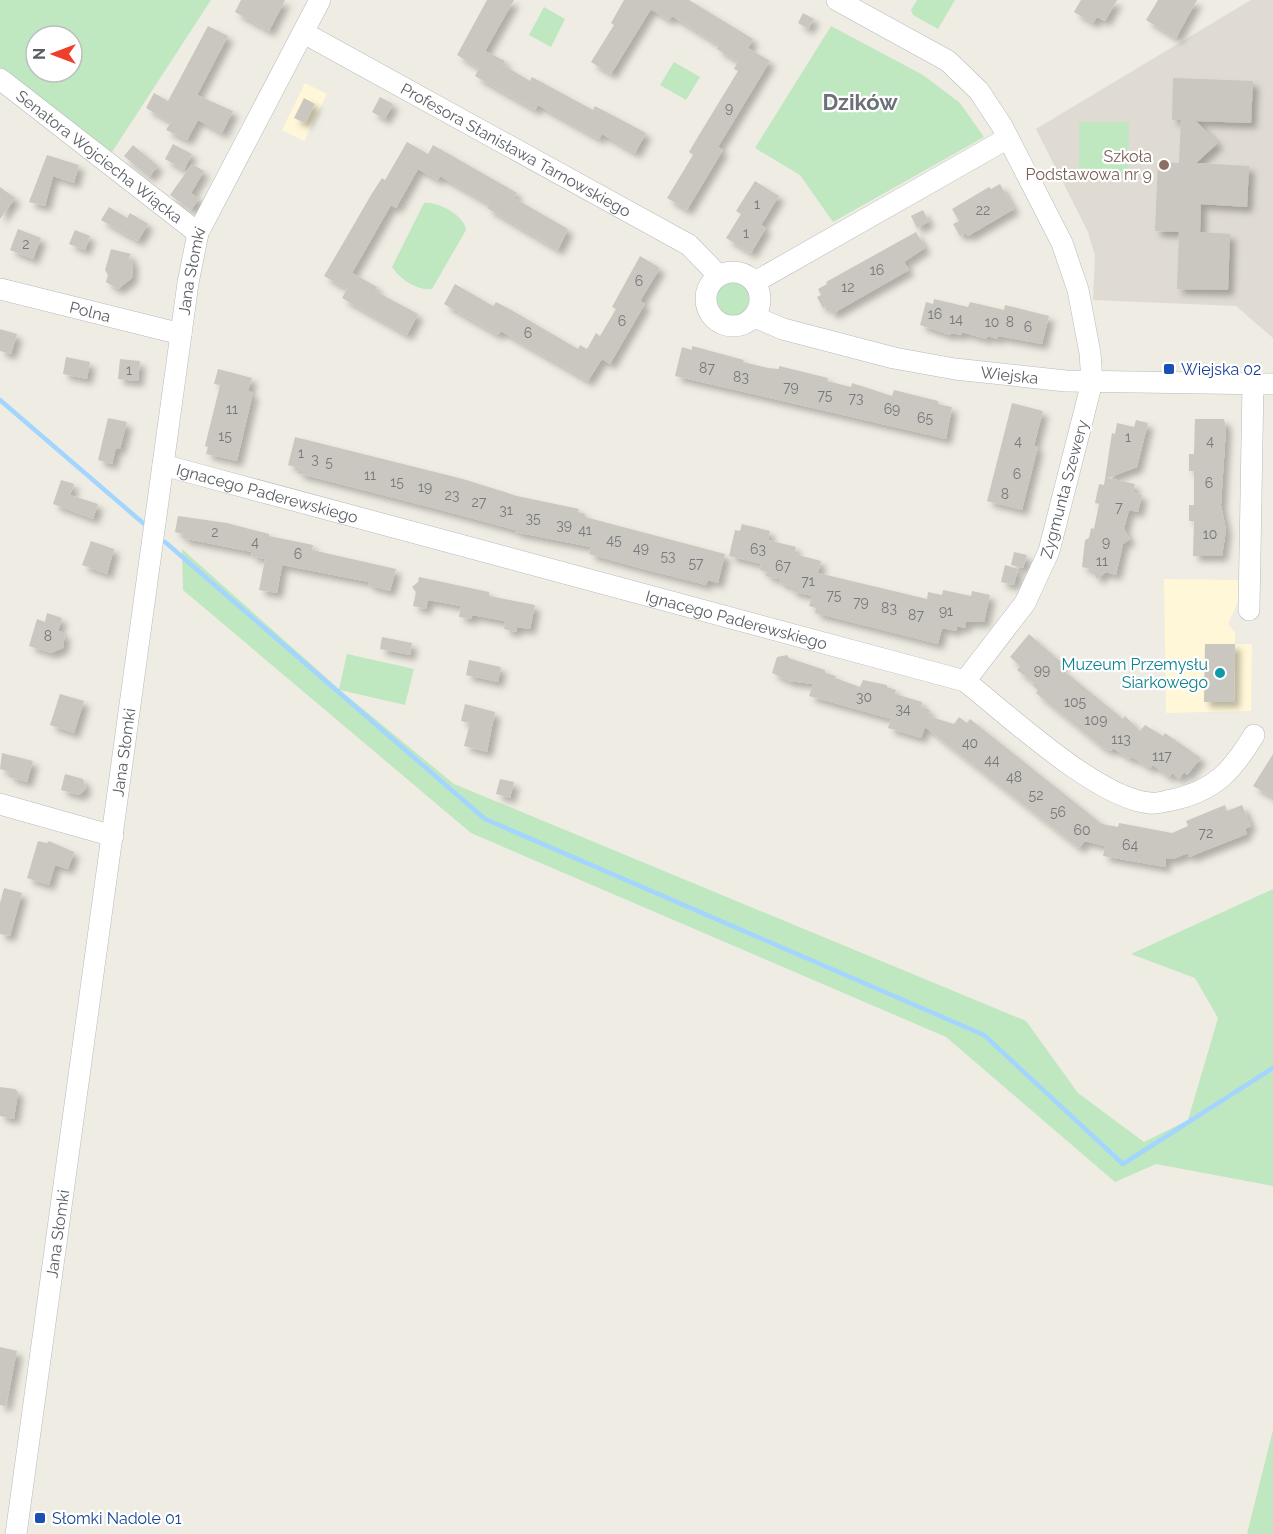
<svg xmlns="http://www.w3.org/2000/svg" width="1273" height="1534" viewBox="0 0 1273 1534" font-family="Raleway,sans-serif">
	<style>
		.commercial { fill: #fff7d8 }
		.education { fill: #dfdbd2 }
		.green { fill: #bfe7c0; fill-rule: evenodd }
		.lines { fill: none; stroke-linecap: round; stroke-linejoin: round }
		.stream { stroke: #a3d5ff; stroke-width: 4.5 }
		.building { fill: #cac6c0; filter: url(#shadow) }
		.minor-casing { stroke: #b6b9be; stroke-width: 22 }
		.minor { stroke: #fff; stroke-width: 21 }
		.education-dot { fill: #8d6e63; stroke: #fff; stroke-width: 2 }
		.transit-dot { fill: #1a4fb4; stroke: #fff; stroke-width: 2 }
		.culture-dot { fill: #0f9aa8; stroke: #fff; stroke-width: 2 }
		.labels { text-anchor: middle; stroke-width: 4.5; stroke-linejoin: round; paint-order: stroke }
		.number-label { font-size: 14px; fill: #77797c }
		.street-label { font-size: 16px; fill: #5b5f65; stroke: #fff }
		.education-label { font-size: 16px; fill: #785e54; stroke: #fff; text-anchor: end }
		.transit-label { font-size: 16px; fill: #164399; stroke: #fff; text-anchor: start }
		.culture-label { font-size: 16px; fill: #0d838f; stroke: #fff; text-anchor: end }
		.district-label { font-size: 22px; font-weight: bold; fill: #6c7177; stroke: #fff }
	</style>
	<defs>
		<filter id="shadow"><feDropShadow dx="5.5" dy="5.5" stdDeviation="3" flood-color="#0004"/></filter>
	</defs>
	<rect width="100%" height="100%" fill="#efece3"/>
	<path class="commercial" d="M305 83 327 94 304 141 282 130Z
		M1164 579 1243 580 1238 601 1228 624 1235 633V644H1252L1251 711 1166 713Z"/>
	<path class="education" d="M1251 0H1273V338L1236 306 1093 300 1095 256 1088 232 1036 129Z"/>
	<path class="green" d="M0 0H211L112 152 0 70ZM36 36H72V72H36Z
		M917 0H955L938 29 913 15 911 10Z
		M544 7 565 19 551 47 529 35Z
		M831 26 923 75 960 103 984 137 833 222 800 175 755 148Z
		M674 62 700 77 686 100 660 85Z
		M1079 122H1129L1128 174H1079Z
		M424 203C438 201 465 216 466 230L432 289C417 291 400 279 392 267Z
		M715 300a18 18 0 1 1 36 0a18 18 0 1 1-36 0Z
		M182 549 339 689 347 654 414 669 405 705 340 690 454 784 1026 1021 1078 1093 1144 1142 1188 1120 1218 1018 1195 978 1131 954 1273 889V1186L1156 1164 1115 1182 946 1037 471 833 183 590Z
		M1273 1430V1534H1247Z"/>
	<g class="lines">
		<path class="stream" d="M0 400 143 523
			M165 542 485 819 984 1035 1123 1164 1273 1068"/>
	</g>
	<path class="building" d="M241 0H285L269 31 235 12Z
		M487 0H514L485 51 505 61 503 65 530 81 532 77 593 110 595 106 646 133 635 153 602 134 599 139 538 105 535 110 475 76 479 68 457 55Z
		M624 0H689L753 39 748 48 770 61 718 147 723 150 687 210 667 198 693 155 689 152 699 135 738 71 734 69 738 61 717 49 719 45 672 16 669 20 651 9 611 74 591 62 614 25 611 23Z
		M1081 0H1117L1105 21 1097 17 1093 23 1074 12Z
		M1158 0H1197L1176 38 1146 20Z
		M803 13 814 19 808 29 798 23Z
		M208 26 228 36 197 95 233 111 222 133 198 120 187 140 166 130 171 122 146 108 154 93 168 101Z
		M1173 78 1253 81 1251 123 1196 121 1218 143 1196 163 1249 166 1247 207 1201 204 1200 232 1230 234 1228 290 1177 289 1179 232 1155 231 1158 162 1179 163 1181 120H1172Z
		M380 97 393 104 385 119 372 112Z
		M304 98 315 104 305 123 294 118Z
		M407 142 428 154 433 145 517 193 514 198 568 229 558 250 487 208 489 204 440 176 438 180 418 169 396 208 391 205 352 273 377 287 375 291 418 314 407 335 342 298 347 289 324 276 371 195 382 178 385 180Z
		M173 144 192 154 184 170 165 159Z
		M133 145 158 166 149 177 124 156Z
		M47 155 79 165 74 183 53 176 45 206 29 202Z
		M192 164 204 171 191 193 199 199 191 210 170 195Z
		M755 181 779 196 761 225 766 228 751 253 726 238 741 214 736 211Z
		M1000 184 1014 209 968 236 966 233 960 236 953 224 959 221 952 209 989 187 991 189Z
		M0 187 15 198 0 219Z
		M109 207 127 218 130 213 148 224 138 241 101 220Z
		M923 210 929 222 917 228 911 216Z
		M18 229 41 238 33 259 10 250Z
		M75 230 90 236 85 250 69 244Z
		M916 232 925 248 904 262 909 270 832 314 828 306 823 308 817 297 821 295 818 289 827 284 826 282Z
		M111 249 131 254 128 259 133 260 132 278 118 289 106 282 108 275 105 270Z
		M640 256 660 268 640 301 645 304 610 364 602 359 588 381 501 331 498 335 444 304 455 284 493 306 496 302 513 311 578 349 580 345 587 349 596 333 600 336 616 309 612 307Z
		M934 299 968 307 970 302 1004 310 1005 305 1049 316 1042 344 998 336V339L987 336 986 339 962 332V335L951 333 950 335 920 325 926 302 933 304Z
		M0 329 17 334 11 354 0 351Z
		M692 346 744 360 743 362 768 368 779 369V366L828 378 827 381 851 387 852 383 892 396 894 390 938 401V404L952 407 946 439 675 376 682 347 692 350Z
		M66 357 90 362 87 379 63 374Z
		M120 359 140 361 138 381 118 379Z
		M218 369 252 378 248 391 253 393 237 461 206 454 208 447 205 446 220 385 214 384Z
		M1012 403 1043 411 1034 446 1038 447 1022 510 987 501Z
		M108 418 127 422 120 449 116 448 112 464 98 460Z
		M1195 419H1224L1226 428 1221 505 1226 530 1222 556H1193L1194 521H1189V505H1194V471H1189V454H1194Z
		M1136 420 1148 423 1137 467 1108 478 1135 484 1133 492 1142 495 1138 512 1129 510 1124 529 1130 539 1123 544 1116 575 1106 572 1097 579 1091 569 1082 567 1085 540 1089 538 1091 528 1094 529 1099 504 1095 503 1099 484 1104 485 1112 433 1115 434 1117 423 1134 427Z
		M295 437 463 479 517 496 579 509 578 512 585 514V517L725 554 718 583 708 580 706 585 643 569 589 554 591 547 515 532V530L441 510 297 473 299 468 288 465Z
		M61 480 74 484 70 495 98 504 93 519 53 504Z
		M178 516 227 523 269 534V536L313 545 312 550 396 569 390 591 368 585 369 582 282 565 277 593 259 590 265 559 251 556 252 552 182 538 183 534 175 532Z
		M742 524 770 531 768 540 796 547 794 554 821 561 818 573 927 599 928 592 942 595 943 590 971 596 972 591 990 595 984 622H966L965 628 957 626 956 631 942 628 938 644 815 613 816 608 809 606 812 596 791 591 792 587 779 582V579L766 576 767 572 760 570 761 564 729 556 735 530 740 531Z
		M91 541 114 549 107 574 82 565Z
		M1014 552 1027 555 1023 568 1011 565Z
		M1005 565 1018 569 1014 585 1001 582Z
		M419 577 489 592V596L535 605 530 629 517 627 516 632 504 629 505 621 472 615V619L459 617 461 606 428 600 426 609 413 606 416 592 412 587 418 582Z
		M47 613 62 618 58 631 65 633 63 648 51 653 29 646 37 619 45 622Z
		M1029 634 1062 663 1058 666 1123 719 1125 716 1140 731 1145 725 1163 736 1165 733 1201 758 1187 775 1184 772 1179 779 1172 773 1169 777 1153 765 1150 768 1132 757 1130 759 1113 748 1111 751 1102 747 1036 693 1038 690 1032 685 1034 683 1017 670 1020 666 1010 657Z
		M382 637 412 643 410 655 380 649Z
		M1205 644H1235L1234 702H1204Z
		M787 655 789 658 825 670V673L836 676 835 678 860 687 863 680 887 685V687L896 690 895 694 922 702 921 707 930 710 928 716 954 724 959 717 967 723 970 719 1102 824 1118 827 1119 823 1172 833 1188 826 1186 821 1203 814 1225 805 1227 811 1242 805 1251 826 1245 829 1247 834 1189 857 1188 853 1173 859 1166 858 1165 867 1103 856 1105 846 1085 841 1079 848 925 727 921 738 888 728 891 719 809 696 813 684 789 681 772 673 777 657Z
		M469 660 501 667 498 682 466 675Z
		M60 694 84 701 74 733 50 725Z
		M465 704 495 712 487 752 464 746 470 723 461 721Z
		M2 753 33 761 27 782 9 777 10 772 0 769Z
		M1273 754V797L1253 786Z
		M65 774 83 779 86 789 79 795 61 790Z
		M500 779 514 782 510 798 496 794Z
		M38 841 47 843 49 841 74 852 68 869 55 865 49 885 27 878Z
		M4 888 22 893 10 936 0 934V903Z
		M0 1087 15 1089 18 1092 14 1119 0 1116Z
		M0 1347 17 1351 6 1406 0 1405Z"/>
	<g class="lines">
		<g class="minor-casing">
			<g id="minor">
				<path d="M837 0 948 61 979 91 1002 126 1062 243 1078 290 1090 353 1092 382 1049 551 1025 603 965 681"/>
				<path id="s1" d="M304 33 689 245 719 276"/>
				<path id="s2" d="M0 79 198 233"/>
				<circle cx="733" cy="299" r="27"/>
				<path d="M755 282 1008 138"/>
				<path id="s3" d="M0 289 181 334"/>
				<path id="s4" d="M755 317 783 329 894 358 955 369 1066 381 1273 384"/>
				<path id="s5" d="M163 465 965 681C1008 715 1098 799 1150 803 1157 804 1165 801 1172 800 1215 791 1233 770 1254 735"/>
				<path d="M1249 610 1253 383"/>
				<path d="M0 804 113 836"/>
				<path id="s6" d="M16 1534 188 283 198 233 320 0"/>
			</g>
		</g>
		<use href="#minor" class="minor"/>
	</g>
	<circle class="education-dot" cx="1164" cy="165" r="6"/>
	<g class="transit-dot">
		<rect x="1163" y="363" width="12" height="12" rx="3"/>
		<rect x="34" y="1512" width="12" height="12" rx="3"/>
	</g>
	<circle class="culture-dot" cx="1220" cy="673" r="6"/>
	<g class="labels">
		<g class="number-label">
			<text x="729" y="113">9</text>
			<text x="757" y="209">1</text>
			<text x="983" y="215">22</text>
			<text x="746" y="238">1</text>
			<text x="26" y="249">2</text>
			<text x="877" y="275">16</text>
			<text x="639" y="286">6</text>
			<text x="848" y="292">12</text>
			<text x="935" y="319">16</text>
			<text x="956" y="324">14</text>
			<text x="622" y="326">6</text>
			<text x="992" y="327">10</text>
			<text x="1010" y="327">8</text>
			<text x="1028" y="332">6</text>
			<text x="528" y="338">6</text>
			<text x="707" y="373">87</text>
			<text x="129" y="375">1</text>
			<text x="741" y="382">83</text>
			<text x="791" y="392">79</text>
			<text x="825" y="400">75</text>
			<text x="856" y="403">73</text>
			<text x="232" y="414">11</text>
			<text x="892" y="414">69</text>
			<text x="925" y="423">65</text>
			<text x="225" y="441">15</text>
			<text x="1128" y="442">1</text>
			<text x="1018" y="446">4</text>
			<text x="1210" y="446">4</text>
			<text x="301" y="458">1</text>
			<text x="315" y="464">3</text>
			<text x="329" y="467">5</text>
			<text x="1017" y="479">6</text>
			<text x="370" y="480">11</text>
			<text x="397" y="487">15</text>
			<text x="1209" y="488">6</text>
			<text x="425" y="492">19</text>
			<text x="1005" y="499">8</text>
			<text x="452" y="500">23</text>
			<text x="479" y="507">27</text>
			<text x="1119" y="512">7</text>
			<text x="506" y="515">31</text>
			<text x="533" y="523">35</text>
			<text x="564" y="530">39</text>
			<text x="585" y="535">41</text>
			<text x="215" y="537">2</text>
			<text x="1210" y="539">10</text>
			<text x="614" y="545">45</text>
			<text x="255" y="547">4</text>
			<text x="1106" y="547">9</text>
			<text x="641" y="553">49</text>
			<text x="758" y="554">63</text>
			<text x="298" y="559">6</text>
			<text x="668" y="561">53</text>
			<text x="1102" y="566">11</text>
			<text x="696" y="568">57</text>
			<text x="783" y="571">67</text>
			<text x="808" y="586">71</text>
			<text x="834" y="600">75</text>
			<text x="861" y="607">79</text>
			<text x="889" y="613">83</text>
			<text x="946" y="616">91</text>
			<text x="916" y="620">87</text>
			<text x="48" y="641">8</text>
			<text x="1042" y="675">99</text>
			<text x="864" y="702">30</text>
			<text x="1075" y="707">105</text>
			<text x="903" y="714">34</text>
			<text x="1096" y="725">109</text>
			<text x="1121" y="744">113</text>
			<text x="970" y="748">40</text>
			<text x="1162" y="761">117</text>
			<text x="992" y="765">44</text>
			<text x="1014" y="782">48</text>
			<text x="1036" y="800">52</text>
			<text x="1058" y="817">56</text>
			<text x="1082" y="835">60</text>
			<text x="1206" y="838">72</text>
			<text x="1130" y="850">64</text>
		</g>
		<g class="street-label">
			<text dy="6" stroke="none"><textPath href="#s1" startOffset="242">Profesora Stanisława Tarnowskiego</textPath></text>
			<text dy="6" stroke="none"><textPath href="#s2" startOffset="126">Senatora Wojciecha Wiącka</textPath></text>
			<text dy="6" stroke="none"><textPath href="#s6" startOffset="1275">Jana Słomki</textPath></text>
			<text dy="6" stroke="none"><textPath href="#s3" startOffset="93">Polna</textPath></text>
			<text dy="6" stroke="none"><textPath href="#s4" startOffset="262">Wiejska</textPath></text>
			<text transform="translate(1064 489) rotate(-75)" y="6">Zygmunta Szewery</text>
			<text dy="6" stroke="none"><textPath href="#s5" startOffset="108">Ignacego Paderewskiego</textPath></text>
			<text dy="6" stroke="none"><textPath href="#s5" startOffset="594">Ignacego Paderewskiego</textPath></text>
			<text dy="6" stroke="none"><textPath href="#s6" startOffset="789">Jana Słomki</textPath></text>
			<text dy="6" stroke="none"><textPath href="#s6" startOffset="303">Jana Słomki</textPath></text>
		</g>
		<g class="education-label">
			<text x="1152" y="162">Szkoła<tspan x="1152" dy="18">Podstawowa nr 9</tspan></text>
		</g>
		<g class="transit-label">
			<text x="1181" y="375">Wiejska 02</text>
			<text x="52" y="1524">Słomki Nadole 01</text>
		</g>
		<g class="culture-label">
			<text x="1208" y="670">Muzeum Przemysłu<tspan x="1208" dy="18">Siarkowego</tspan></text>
		</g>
		<g class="district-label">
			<text x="860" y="110">Dzików</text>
		</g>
	</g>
	<g transform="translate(54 54) rotate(270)"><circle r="28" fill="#ffffff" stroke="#bdbfc1" stroke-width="1.5"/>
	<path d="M0-4.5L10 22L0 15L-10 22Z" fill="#ef3e29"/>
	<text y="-9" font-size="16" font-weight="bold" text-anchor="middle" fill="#5b5f65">N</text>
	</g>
</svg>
